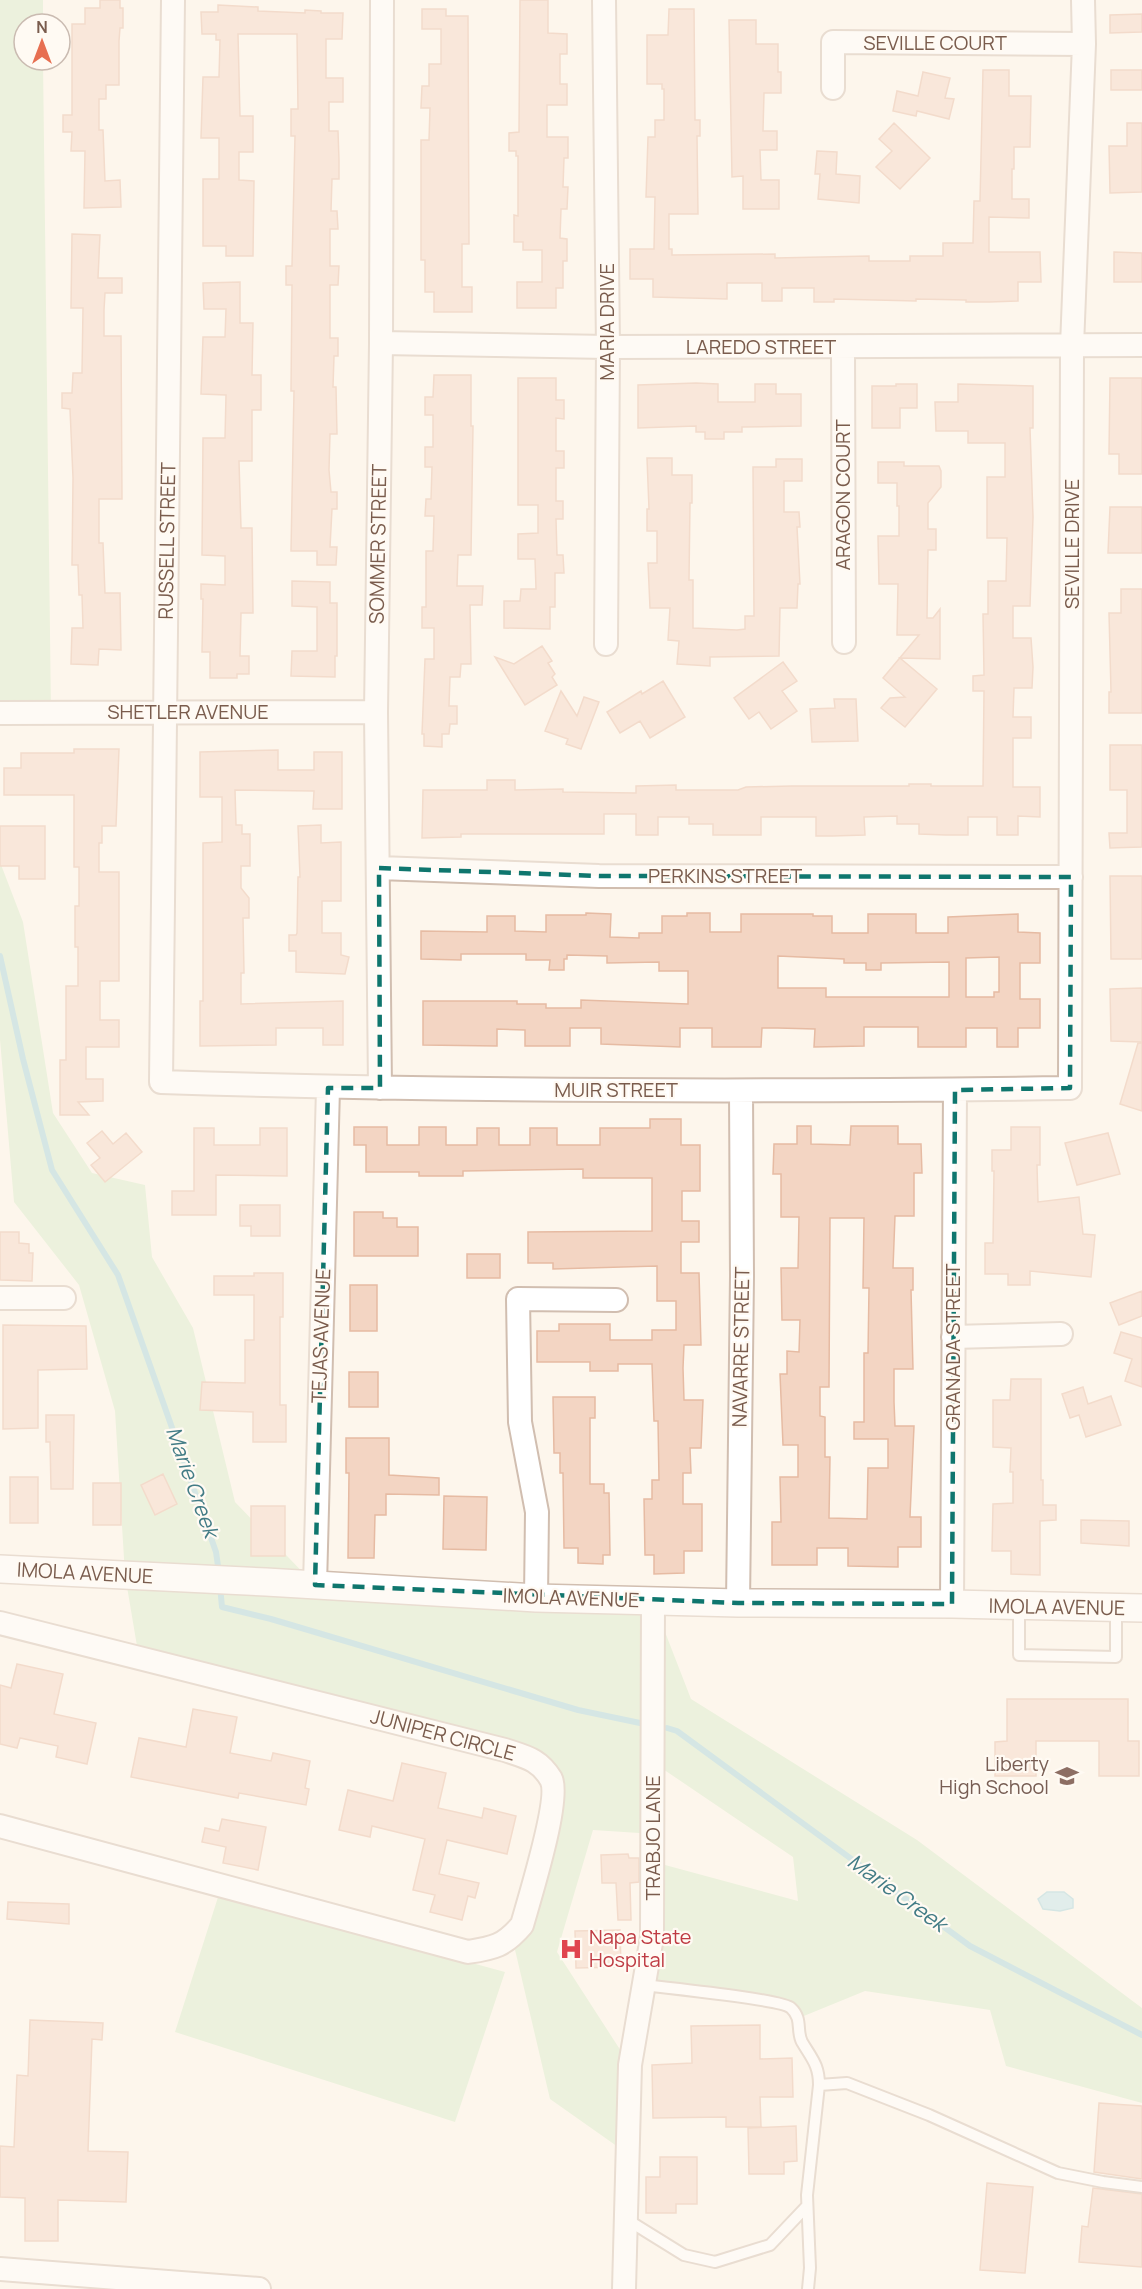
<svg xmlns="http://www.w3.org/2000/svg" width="1142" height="2289" viewBox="0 0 1142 2289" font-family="Manrope,sans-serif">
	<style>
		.green { fill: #d8ecc9 }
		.water { fill: #bfe3e8; stroke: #a5d3da; stroke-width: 1.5 }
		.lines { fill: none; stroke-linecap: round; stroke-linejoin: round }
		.stream { stroke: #a5d3da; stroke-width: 6 }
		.building { fill: #f3d5c3; stroke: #e6bba3; stroke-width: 1.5; fill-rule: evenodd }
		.service-casing { stroke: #d1beb0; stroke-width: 14 }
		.minor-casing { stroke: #d1beb0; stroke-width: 26 }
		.tertiary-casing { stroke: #d1beb0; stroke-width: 30 }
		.service { stroke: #fff; stroke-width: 10 }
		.minor { stroke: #fff; stroke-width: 22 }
		.tertiary { stroke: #fff; stroke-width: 27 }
		.marked { fill: none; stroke: #0f766e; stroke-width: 4.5; stroke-dasharray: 12 8; stroke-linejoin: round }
		.labels { text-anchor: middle; stroke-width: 4.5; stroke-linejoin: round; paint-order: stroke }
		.street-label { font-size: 20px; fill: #7a5c4d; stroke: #fffaf3 }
		.education-label { font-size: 20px; fill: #785e54; stroke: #fffaf3; text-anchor: end }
		.health-label { font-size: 20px; fill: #be3a42; stroke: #fffaf3; text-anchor: start }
		.water-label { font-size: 21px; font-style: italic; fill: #437c86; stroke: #fffaf3 }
	</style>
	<rect width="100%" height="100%" fill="#fdf6ec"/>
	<path class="green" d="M0 0H43V24H24V60H43L51 713H0Z
		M0 862 23 922 53 1113 92 1173 145 1185 152 1257 193 1328 235 1502 315 1585 653 1601 691 1699 917 1840 1142 2008V2103L1006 2066 990 2010 865 1991 799 2018 790 2007 644 1985 654 1862 798 1901 793 1857 654 1763V1834L593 1830 557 1952 630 2065 628 2154 550 2099 512 1937 551 1811 537 1761 139 1658 125 1575 115 1411 79 1285 14 1202 0 1040Z
		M219 1894 505 1972 455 2122 175 2032Z"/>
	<path class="water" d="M1047 1892H1064L1073 1899V1908L1060 1911 1043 1909 1038 1899Z"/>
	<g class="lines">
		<path class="stream" d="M0 956 23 1059 52 1170 118 1275 216 1552 219 1573
			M220 1586 222 1607 271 1619 578 1710 640 1723
			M667 1728 677 1731 970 1946 1142 2035"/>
	</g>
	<path class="building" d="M100 0H120V8H123V28H120L119 41V85H106V99H99V130H103L105 181 120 180 121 207 84 208 85 151H71L72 132H63V115H72V24H85V8H100Z
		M520 0H548V33L567 34V54H560V84H567V105H547V137H568V158H564L563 187H568L567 209H561L560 238 567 239V261H563V288H556V308H517V282H542V250H523V242H514V215L518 216V156H516V151H509V133L519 132Z
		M218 5 258 7V11L305 13V10L321 11V13H343L342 39H326V78H343V102H329V131H338L339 160V179H332L331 211H337L338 229H330V266H339L338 285H330V338H338V356H334L333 387H336L337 434H330L329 470 331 492H337V509H332L330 547H337L336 565H317V551H291L294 391H291L292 285H286V266H292L295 136H291V109H298L297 34H238L240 116H253V152H239V180L254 181 253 256H226V246H203V179H219V138H201L203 77H219L220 40H216V34H202L201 12H218Z
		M422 9H446V16H468L469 244H462V287H472V312H434V292H425V260H421V140H429L430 108H421L422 86H429V64H441V29H422Z
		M669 9H694L695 120H700V136H697L698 214H669V249H672V255L775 254V258L869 256V261H910V256H943V243H973L974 201H980L983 70H1009V96H1031L1030 147H1014V169H1012V199H1029V218L989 217V252H1040L1041 282H1018V301L989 302H966V300L916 299V301L834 299V302H814V288H782V301H762V283H727V299L653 297V279H630V249H654L655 197H646L648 137H655V120H664V89H662V84H647V35H668Z
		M1142 14V32L1110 33V15Z
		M729 20H756V44H778V72H781V93H764L763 131H777V150H760L761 180H779V209H743V176L732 177Z
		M1111 70H1142V90H1111Z
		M923 72 950 78 945 98 954 99 949 119 917 111 916 116 893 111 897 91 918 96Z
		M894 123 930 158 900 189 876 167 892 151 879 139Z
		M1127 123H1142V192L1110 193 1109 146H1127Z
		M817 151 837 152 836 174 860 176 859 203 818 199 820 174H815Z
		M72 234 100 235 98 278H122V293H105L104 310V336H121L122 499H99V543H103L105 593H120L121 650 99 649 98 665 71 664 72 628H83L82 595H79L78 565H72L73 478 70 409 62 408V393H72L73 373H82L83 308H71Z
		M1114 252 1142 253V282H1114Z
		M240 282V323H253L252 375H261V410H252V461H239L241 528H252L253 613H241L240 656H249V674H237V678H210V652H202L203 599H201V584L225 585V556L202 555 203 438H225L226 395 201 394 203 337H225L226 309H204L203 283Z
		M434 375H471V426H473L471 555H458L457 586H483L482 605H470L471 664H461L460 677H450L449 706H457V724H450L449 734H442V747L424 746V734H422L425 659H434V628H422V607H426V551H433L434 516H425L426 499H431L432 467H425V447H433V415H425V397H433Z
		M518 378H556V400H564V419L556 418V451H564V468H556V501H563V519H556L557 555H563L564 573H555V607H550V629L504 628V601H520L521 589H536L535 559H518V534L538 533V505H518Z
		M1110 378H1142V474H1119V454H1109Z
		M696 383 718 384V402H755V384H776V394H801V426L742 427V432H724V439H705V432H696V426L638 428V385Z
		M896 384H917V408H900V428H872V386H896Z
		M958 384 1033 386V428H1030L1033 517 1030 606H1013V638H1031L1033 667 1032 688H1014L1013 717H1031V738H1013V787H1040V817L1018 816V835H997V817H968V835H946L919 834V824H897V816L864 817 865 835 832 836H816V817H761V835H713V824H689V817H658V835H636V814H604V834H461V837L422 838 423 790H487V780H515V790L563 789V792L636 793V786L676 785V790H738L746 787 792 786H909V784H931V786H983L984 691H973V676L984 675 983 614H988V581H1006L1007 538H987V477H1005V443H968V431H936L935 402H958Z
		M647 458H672V475H692V503H690L689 580H693V628L737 630 745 629V616H754L753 467H776V459H802V481H784V512H799L800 527H797L800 584H798L797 608H780L779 656 710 657V666L677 664 679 641 668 640 670 608H650L648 563H657V531H647V509H649Z
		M878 462H904V466H939L941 471V487L928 503V529H936V550H928L927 618H933L940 609V659L900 658 937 689 905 727 881 708 890 698 905 697 883 678 919 635H897L898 584H879L878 536H899V506H897V483H878Z
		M1110 507H1142V553H1108Z
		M292 581 330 582V603H337V656H335V677L291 676 292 651H317V607L292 606Z
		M1121 589H1142V713H1109V692H1111L1109 613H1121Z
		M542 646 552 661 548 663 555 674 552 677 557 685 525 705 495 657 514 664Z
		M783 662 797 681 782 691 797 711 771 729 759 712 749 719 734 698Z
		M663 681 685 717 650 738 640 721 620 733 607 712 641 691 642 694Z
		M561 691 577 716 584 697 599 702 581 749 566 744 568 739 545 731Z
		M834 699H856L858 741 812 742 810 709 835 708Z
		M1110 745H1142V847L1110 848 1109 833H1127V790H1110Z
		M74 749H119L116 826H102V843H99V872H119V981H100V1020H119V1047H86V1079H103V1101L78 1102 89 1115H60V1060H66V986H78V947H75V906H79V867H74V795H4V768H21V753H74Z
		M278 750V770H314V752H342V809H313L314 791 235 790 236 825H242V834H250V866H241V888L249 898V918H243L244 973H241V1004L343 1001V1045H323V1028H276V1045L200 1046V1001H203V843L222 842V797H200V752Z
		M321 825V843L341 842V901H322V933H341V955L349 957 345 974 296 972V951H289V935H296L297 933 298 877H300L298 826Z
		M0 826H45V879H19V866H0Z
		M1110 876H1142V959H1111Z
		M586 913 611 914 610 937 639 938V933H662V916H687V913H710V932H741V914H813V916H832V933H868V914H916V933H948V917L1018 914V932L1040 933V963H1020V999H1040V1028H1018V1047H997V1028H966V1047H918V1027H864V1046L814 1047 815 1029 778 1028H762L761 1047H712V1028H680V1047L601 1044V1028H570V1046H525V1030L497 1029V1046L423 1045V1001H517V1004H546V1008H581V1000L688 1004V971H659V962L607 963V956L567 955V959H564V970H549L550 960H526V954H461V960L421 959V931L487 932V916H515V931L546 932V915H586ZM778 956 844 959V963H866V970H881V963L949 962V997H826V988H778ZM999 957V992H994V997H966V958Z
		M1142 988V1042L1111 1041 1110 989Z
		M1138 1043H1142V1111L1120 1104Z
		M650 1119H681V1145H700V1191H682V1221H699V1242H681V1273H699L701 1345H684L683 1368 684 1400H703L701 1448H690L691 1473H683V1504H702V1551H684V1573L654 1574V1555H645L644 1499H652V1480H659L658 1421H654L652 1364H618V1371H590V1362H537V1331H559V1324H610V1340H652V1330H676V1301H657V1266L553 1269V1263H528V1232L652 1231V1178H583V1169L463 1171V1176H419V1172H366V1145H354V1127H387V1145H419V1127H446V1145H477V1128H499V1145H530V1128H557V1145H600V1128H650Z
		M797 1126H811V1144L850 1145 851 1126H898V1144H921L922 1173H914V1216H895L893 1268H913V1290H911L913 1369H894V1402L895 1426H914L910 1517H921V1547H898V1567L848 1566V1548H817V1565H772V1522H781L780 1477H798V1445H783L780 1374H787V1351L799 1352 800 1320H782L781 1268H798L799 1217H781V1174H773L774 1144H797ZM830 1218H864L863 1288H869L868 1353H864V1422H854V1439H888V1468H868L867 1519 829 1518 830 1457H825V1417L820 1416V1387H829Z
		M1011 1127H1040V1165H1037L1038 1202 1079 1197 1083 1234 1095 1235 1091 1277 1030 1271V1285H1008V1274H985V1243H993L994 1171H992V1150H1011Z
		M194 1128H214V1145H260V1128H287V1176L216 1175V1215H172V1191H194Z
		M102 1131 113 1144 126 1133 142 1152 105 1182 91 1165 100 1158 87 1143Z
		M1108 1133 1120 1174 1077 1185 1065 1143Z
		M240 1205H280V1236H251V1226H240Z
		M354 1212H383V1218H397V1227H418V1256H354Z
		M0 1232H19V1243L29 1244V1253H33L32 1281 0 1280Z
		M467 1254H500V1278H467Z
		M254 1273H283V1317H280V1405H286V1442H253V1412L200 1410 202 1382 245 1383V1340H254V1295H214V1276H254Z
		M350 1285H377V1331H350Z
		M1142 1291V1316L1119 1325 1110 1303Z
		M3 1325 86 1326 87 1369 38 1370V1428L3 1429Z
		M1121 1332 1142 1338V1387L1125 1381 1132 1359 1114 1353Z
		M349 1372H378V1407H349Z
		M1011 1379H1041V1480H1043V1505H1056V1520L1040 1521V1575L1011 1574V1551H992L993 1504 1013 1503V1472H1010L1011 1448 993 1447V1400H1010Z
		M1083 1387 1088 1404 1111 1396 1121 1425 1086 1437 1079 1415 1070 1418 1062 1394Z
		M553 1397H595V1418H590V1484H604V1493H609L610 1555H603V1564L578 1563V1548H564L563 1473H560V1453H554Z
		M46 1415H74L73 1489H51L50 1442H46Z
		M346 1438H389V1475L439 1478V1495L386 1494V1515H375L374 1558H348L349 1473H346Z
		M163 1474 177 1504 155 1515 141 1485Z
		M10 1477H38V1523H10Z
		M93 1483H121V1525H93Z
		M444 1496 487 1497 486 1550 443 1549Z
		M251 1506H285V1556H251Z
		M1081 1520 1129 1521V1546L1081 1543Z
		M17 1664 63 1674 54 1714 96 1723 87 1764 56 1757 58 1746 20 1738 17 1748 0 1744V1685L11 1688Z
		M1007 1699H1128V1741H1139V1776H1099V1741H1036V1776H995V1742L1007 1741Z
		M193 1709 237 1717 230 1753 271 1761 273 1753 310 1761 305 1788 309 1789 306 1805 239 1793 238 1798 131 1777 139 1738 186 1747Z
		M402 1763 446 1773 438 1808 482 1818 484 1808 516 1816 507 1854 447 1840 439 1874 479 1883 475 1898 468 1896 462 1920 430 1912 435 1895 413 1890 425 1839 372 1826 370 1837 339 1830 348 1790 393 1801Z
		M222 1819 266 1827 258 1870 223 1863 226 1847 202 1842 205 1828 219 1831Z
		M628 1854 629 1858H639V1882L630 1883 631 1920H618L616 1883H602L601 1855Z
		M8 1902 69 1904V1924L7 1919Z
		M620 1930 621 1967 576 1968 575 1931Z
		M30 2020 103 2023 102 2040 92 2039 88 2151 128 2152 126 2202 58 2200V2241H25V2198L0 2197V2146L14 2147 17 2075 28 2076Z
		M760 2025V2059L792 2058 793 2097H760L761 2127H726V2117L653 2118 652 2065 692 2063 691 2026Z
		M1099 2103 1142 2106V2179L1094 2172Z
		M796 2126 797 2161 784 2162V2174H749L748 2128Z
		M660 2157H697V2204H676V2213H646V2177H660Z
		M987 2183 1033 2187 1025 2273 980 2270Z
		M1093 2188 1142 2194V2267L1079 2262 1082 2226 1088 2227Z"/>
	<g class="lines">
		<g class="service-casing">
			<path id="service" d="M1019 1607V1655L1116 1657V1609
				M644 1985C666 1988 781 1999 791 2008 803 2019 796 2031 802 2042 812 2059 819 2065 819 2085
				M626 2219 684 2255 715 2262 770 2245 807 2206
				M808 2289 810 2268 807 2195 819 2085 847 2083 929 2115 1058 2173 1103 2182 1142 2187"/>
		</g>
		<g class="minor-casing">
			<path id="minor" d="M173 0 161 1082C464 1092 767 1092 1070 1088L1072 346 1084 44 1083 0
				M604 0 608 347 606 644
				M833 88V42L1084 44
				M381 343 608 347 1142 345
				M843 347 844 642
				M0 713 376 712
				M379 868 599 876 1071 877
				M380 1088 376 712 381 343 382 0
				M0 1298H64
				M953 1337 1061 1334
				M315 1585 328 1088
				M536 1598 537 1512 520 1422 518 1299 616 1300
				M738 1603 742 1276 741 1091
				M952 1604 955 1090
				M0 1623 505 1750C526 1757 539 1759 551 1779 561 1798 529 1900 522 1925 504 1946 494 1948 468 1952L0 1826
				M0 2269 259 2289
				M624 2289 630 2065 652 1937 653 1601"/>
		</g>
		<g class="tertiary-casing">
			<path id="tertiary" d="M0 1569 266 1582 536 1598 738 1603 952 1604 1142 1608"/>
		</g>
		<use href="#service" class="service"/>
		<use href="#minor" class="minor"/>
		<use href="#tertiary" class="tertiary"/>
	</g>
	<path d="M0 0H1142V2289H0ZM379 868 599 876 1071 877 1070 1088 955 1090 952 1604 738 1603 315 1585 328 1088H380Z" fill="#fdf6ec" fill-opacity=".55" fill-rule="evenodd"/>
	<path class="marked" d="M379 868 599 876 1071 877 1070 1088 955 1090 952 1604 738 1603 315 1585 328 1088H380Z"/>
	<defs>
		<g id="school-bare" transform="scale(1.8)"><path d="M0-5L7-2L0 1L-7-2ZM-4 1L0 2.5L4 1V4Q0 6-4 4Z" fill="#8d6e63" stroke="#fffaf3" stroke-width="2.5" paint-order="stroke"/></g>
		<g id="hospital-bare" transform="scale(1.8)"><path d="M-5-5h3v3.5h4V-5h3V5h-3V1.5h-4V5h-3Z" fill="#e0444e" stroke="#fffaf3" stroke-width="2.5" paint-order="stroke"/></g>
	</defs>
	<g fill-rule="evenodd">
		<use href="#school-bare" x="1067" y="1776"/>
		<use href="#hospital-bare" x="571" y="1949"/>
	</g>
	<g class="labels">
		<g class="street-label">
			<text x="935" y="50">SEVILLE COURT</text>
			<text transform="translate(607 322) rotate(-90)" y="7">MARIA DRIVE</text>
			<text x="761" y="354">LAREDO STREET</text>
			<text transform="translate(843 495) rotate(-90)" y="7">ARAGON COURT</text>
			<text transform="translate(167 541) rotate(-89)" y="7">RUSSELL STREET</text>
			<text transform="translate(378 544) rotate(-89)" y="7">SOMMER STREET</text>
			<text transform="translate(1072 544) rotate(-90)" y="7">SEVILLE DRIVE</text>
			<text x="188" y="719">SHETLER AVENUE</text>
			<text x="725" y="883">PERKINS STREET</text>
			<text x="616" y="1097">MUIR STREET</text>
			<text transform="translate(321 1336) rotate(-88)" y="7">TEJAS AVENUE</text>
			<text transform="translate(741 1347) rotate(-89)" y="7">NAVARRE STREET</text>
			<text transform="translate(953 1347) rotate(-90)" y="7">GRANADA STREET</text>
			<text transform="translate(85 1573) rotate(3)" y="7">IMOLA AVENUE</text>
			<text transform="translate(571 1598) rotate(2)" y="7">IMOLA AVENUE</text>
			<text transform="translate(1057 1607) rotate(1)" y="7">IMOLA AVENUE</text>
			<text transform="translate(443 1735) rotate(15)" y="7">JUNIPER CIRCLE</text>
			<text transform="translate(653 1838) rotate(-90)" y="7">TRABJO LANE</text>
		</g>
		<g class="education-label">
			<text x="1049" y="1771">Liberty<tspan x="1049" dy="23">High School</tspan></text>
		</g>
		<g class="health-label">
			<text x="589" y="1944">Napa State<tspan x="589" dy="23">Hospital</tspan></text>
		</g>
		<g class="water-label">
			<text transform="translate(192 1482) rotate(70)" y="7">Marie Creek</text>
			<text transform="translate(897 1893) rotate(36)" y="7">Marie Creek</text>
		</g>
	</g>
	<g transform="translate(42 42)"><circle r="28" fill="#fffaf3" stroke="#cabbb1" stroke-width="1.5"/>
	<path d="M0-4.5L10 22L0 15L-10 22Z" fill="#e76f51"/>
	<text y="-9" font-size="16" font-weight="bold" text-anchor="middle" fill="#7a5c4d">N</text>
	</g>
</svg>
